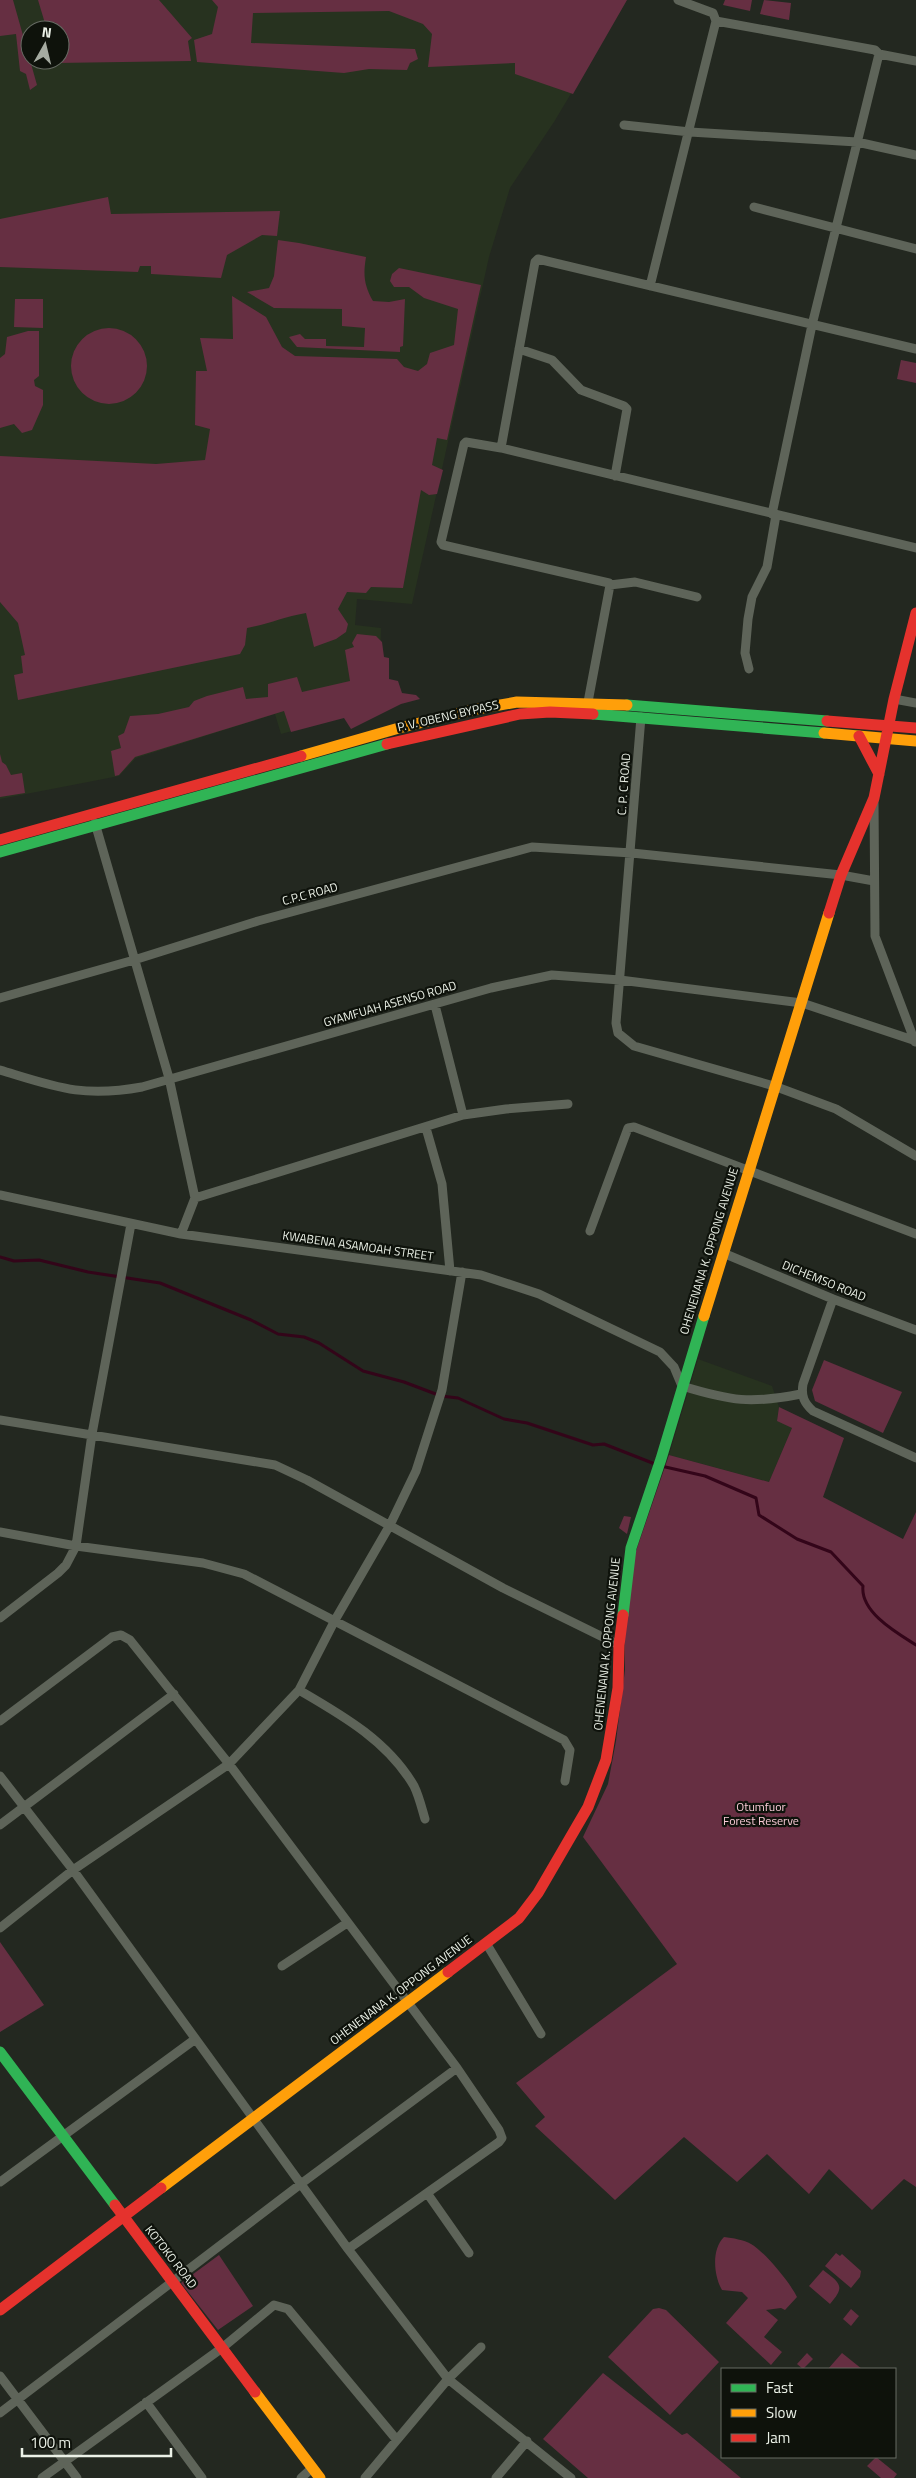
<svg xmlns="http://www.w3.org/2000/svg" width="916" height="2478" viewBox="0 0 916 2478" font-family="'Titillium Web',sans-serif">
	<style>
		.built { fill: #27321f; fill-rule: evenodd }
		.green { fill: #662f42 }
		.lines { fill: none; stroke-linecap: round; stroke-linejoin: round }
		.stream { stroke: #330519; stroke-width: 3 }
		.street { stroke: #5e6459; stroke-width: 9 }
		.fast { stroke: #30b455; stroke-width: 11 }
		.slow { stroke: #ff9f0a; stroke-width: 11 }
		.jam { stroke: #e5322d; stroke-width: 11 }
		.labels { text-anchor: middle; stroke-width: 4.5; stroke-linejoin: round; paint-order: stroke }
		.street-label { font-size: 12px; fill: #ebf1e7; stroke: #0e120b }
		.park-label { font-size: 12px; fill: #f9cbd7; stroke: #0e120b }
	</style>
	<rect width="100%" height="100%" fill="#232820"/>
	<path class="built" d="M0 0H627L554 122 510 188 489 257 412 604 357 599 355 625 381 628 379 707 281 734 275 714 136 758 119 776 0 799ZM30 30H60V60H30Z
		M698 1359 772 1386 779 1407 777 1420 792 1428 769 1482 669 1455Z"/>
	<path class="green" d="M0 0H13L37 85 30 90 26 74 20 71 16 34 0 36Z
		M38 0H159L192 38 188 41 191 61 56 63 55 60H60V30H47Z
		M212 0H627L573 94 515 74V63L428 67 432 34 423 24 389 11 253 13 251 43 415 49 418 59 410 63 407 70 369 69 344 73 197 62 194 40 212 34 218 7Z
		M725 0H752L750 11 723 5Z
		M764 0 791 3 789 20 760 14Z
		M108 197 111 214 280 211 277 236 262 235 227 255 221 278 151 274V266H140L138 272 0 267V219Z
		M278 240 299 243 366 257C363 275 364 285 373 301L389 302 405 299 403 346 400 347V352L297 347 289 337 300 334 305 339H326V346L364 347 365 328 342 326V309L274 308 247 292 269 288 274 276Z
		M399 268 481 285 447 440 437 438 432 465 443 470 437 494 429 495 421 490 403 588 371 587 366 593 347 592 338 609 348 624 346 632 336 639 314 647 306 613C283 617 269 624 247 628L245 645 240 654 18 700 14 675 23 673 21 656 25 655 18 623 0 602V456L156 464 205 460 210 429 195 425 196 371H207L200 338 233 339 232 296 266 317 282 347 295 356 397 359 404 367 418 371 427 364 430 353 454 345 458 309 424 298 409 287H394L390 281 392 274Z
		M15 299H43V328L14 327Z
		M71 366a38 38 0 1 1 76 0a38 38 0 1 1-76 0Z
		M28 331H39V376L34 380 35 386 43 390V405L32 430 22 433 14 424 0 428V358L5 354 7 337Z
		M901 360 916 363V383L897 379Z
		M357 634 376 636 382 642 384 657 389 658V679L398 681 402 693 416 695 420 699 401 704 351 729 344 718 291 732 284 711 135 757 119 775 115 776 111 751 121 748 118 736 124 733 130 716 158 714 189 707 194 701 207 696 243 687 246 699 268 697V684L297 677 302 692 350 681 345 650 354 647 352 643Z
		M0 754 2 762 6 765 11 775 22 773 25 793 0 797Z
		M824 1360 902 1392 883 1433 815 1401 812 1390Z
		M779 1407 844 1438 823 1497 903 1539 916 1512V2187L904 2179 872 2210 829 2169 809 2194 767 2154 737 2182 684 2137 615 2200 535 2126 545 2117 516 2083 677 1964 583 1837 608 1784 616 1741 625 1670 624 1618 635 1554 669 1455 769 1482 792 1428 777 1421Z
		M624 1516 631 1517 627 1534 619 1528Z
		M0 1942 44 2005 0 2032Z
		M724 2237C733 2238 744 2240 751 2244 764 2251 791 2284 797 2297L785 2310 781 2308 766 2310 778 2320 764 2337 782 2352 771 2365 726 2323 748 2298 742 2292 722 2290C714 2276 711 2250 724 2237Z
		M836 2253 840 2256 842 2254 861 2271 860 2277 851 2288 825 2266Z
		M219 2255 253 2306 218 2330 181 2283Z
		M823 2270C840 2283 846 2286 830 2304L809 2286Z
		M659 2308 666 2310 719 2362 670 2415 608 2357 653 2309Z
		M851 2309 859 2316 851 2326 843 2319Z
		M807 2353 813 2359 803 2369 797 2364Z
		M842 2353 862 2369H828Z
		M603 2373 682 2435 687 2433 741 2478H588L543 2439Z
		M876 2457 897 2474 894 2478H881L867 2466Z"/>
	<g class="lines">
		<path class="stream" d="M0 1257 14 1261 39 1260 88 1272 160 1283 251 1320 278 1334 304 1337 319 1343 363 1371 404 1382 441 1396 458 1398 504 1419 527 1423 593 1445 604 1444 655 1464
			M661 1466 705 1476 756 1498 759 1515 797 1539 831 1552 863 1586C860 1612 897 1633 916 1645"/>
		<path class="street" d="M716 21 875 50 879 54 916 61
			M624 125 690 132 857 142 916 155
			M754 207 916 249
			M650 286 716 21 713 13 678 0
			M519 349 552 360 581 390 624 406 627 409 615 476
			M501 448 535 262 538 259 916 349
			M772 514 812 325 879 54
			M697 597 635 582 610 585 609 583 443 545 441 542 464 444 466 442 501 448 916 548
			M749 669 745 653 748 619 752 597 767 567 776 515
			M894 699 916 703
			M588 702 610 585
			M641 717 616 1023 618 1033 634 1046 774 1086 836 1109 916 1156
			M874 800 875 936 915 1042
			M95 823 169 1078 195 1198 181 1234
			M0 998 134 960 258 921 532 847 632 853 841 875 874 881
			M435 1005 463 1115
			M0 1070C56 1087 82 1098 142 1087L491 988 552 975 620 980 802 1003 913 1040
			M426 1128 442 1184 450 1271
			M0 1195 181 1234 481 1275 539 1294 660 1352 674 1367 682 1386C731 1401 751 1404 801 1394
			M195 1198 463 1115 506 1109 568 1104
			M590 1231 628 1128 634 1127 916 1234
			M723 1253 833 1299 916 1330
			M833 1299 803 1384C801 1396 804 1403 813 1411L916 1458
			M0 1420 275 1465 307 1480 503 1588 619 1645
			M0 1532 76 1546 203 1563 244 1574 564 1740 570 1750 565 1781
			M0 1618 58 1573 66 1565 76 1546 92 1434 131 1224
			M299 1690C342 1715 388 1741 414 1786 419 1796 422 1809 425 1819
			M0 1721 112 1637 121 1635 130 1640 229 1764 457 2068 499 2130 502 2138 499 2142 348 2249
			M0 1776 73 1870 348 2249 448 2379 571 2478
			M0 1825 174 1694
			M0 1928 73 1870 229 1764 299 1690 335 1620 390 1525 416 1471 442 1390 462 1272
			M486 1943 541 2034
			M282 1966 347 1923
			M0 2182 194 2040
			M427 2193 469 2253
			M0 2376 77 2478
			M146 2402 202 2478
			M0 2413 302 2183 457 2068
			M42 2478 222 2348 274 2305 288 2309 396 2439
			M301 2478 312 2468
			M365 2478 448 2379 481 2347
			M496 2478 527 2441"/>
		<path class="fast" d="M627 705 827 721
			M593 714 824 733
			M0 852 387 744
			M623 1615 631 1548 661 1459 704 1316
			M0 2052 115 2205"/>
		<path class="slow" d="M824 733 916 741
			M301 756 399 728 477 709 517 702 627 705
			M704 1316 829 913
			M161 2188 448 1972
			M255 2392 320 2478"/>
		<path class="jam" d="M827 721 916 728
			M859 736 879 774
			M387 744 520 714 550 712 593 714
			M0 840 301 756
			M829 913 841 875 874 798 894 699 916 613
			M448 1972 519 1918 538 1893 588 1807 606 1760 618 1688 619 1645 623 1615
			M115 2205 255 2392
			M0 2310 161 2188"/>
	</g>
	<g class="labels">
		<g class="street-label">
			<text transform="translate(448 716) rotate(-13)" y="4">P. V. OBENG BYPASS</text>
			<text transform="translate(624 784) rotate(-86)" y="4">C. P. C ROAD</text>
			<text transform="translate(310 894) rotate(-15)" y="4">C.P.C ROAD</text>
			<text transform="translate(390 1004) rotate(-16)" y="4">GYAMFUAH ASENSO ROAD</text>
			<text transform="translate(358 1246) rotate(8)" y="4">KWABENA ASAMOAH STREET</text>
			<text transform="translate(709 1251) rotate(-73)" y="4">OHENENANA K. OPPONG AVENUE</text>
			<text transform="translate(824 1281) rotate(22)" y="4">DICHEMSO ROAD</text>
			<text transform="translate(607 1644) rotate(-84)" y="4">OHENENANA K. OPPONG AVENUE</text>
			<text transform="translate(401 1990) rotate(-37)" y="4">OHENENANA K. OPPONG AVENUE</text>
			<text transform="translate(171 2257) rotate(52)" y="4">KOTOKO ROAD</text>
		</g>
		<g class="park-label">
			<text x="761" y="1811">Otumfuor<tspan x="761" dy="14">Forest Reserve</tspan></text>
		</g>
	</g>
	<rect x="721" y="2368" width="175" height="90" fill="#0e120b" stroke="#666b63"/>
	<rect x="731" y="2384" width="25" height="8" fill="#30b455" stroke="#666b63"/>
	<text x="766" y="2393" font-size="15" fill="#ebf1e7">Fast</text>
	<rect x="731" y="2409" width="25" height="8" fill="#ff9f0a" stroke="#666b63"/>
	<text x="766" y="2418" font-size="15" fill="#ebf1e7">Slow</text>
	<rect x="731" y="2434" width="25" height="8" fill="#e5322d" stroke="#666b63"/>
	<text x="766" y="2443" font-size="15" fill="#ebf1e7">Jam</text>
	<g transform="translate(45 45) rotate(8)"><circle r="24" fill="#0e120b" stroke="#666b63"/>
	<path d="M0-4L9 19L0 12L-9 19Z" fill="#a5aba1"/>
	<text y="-8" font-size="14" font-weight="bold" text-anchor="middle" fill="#ebf1e7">N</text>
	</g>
	<path d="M22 2448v8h149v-8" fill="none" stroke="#ebf1e7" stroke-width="2.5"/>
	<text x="30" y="2448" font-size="15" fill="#ebf1e7" stroke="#0e120b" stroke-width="4" paint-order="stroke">100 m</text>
</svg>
